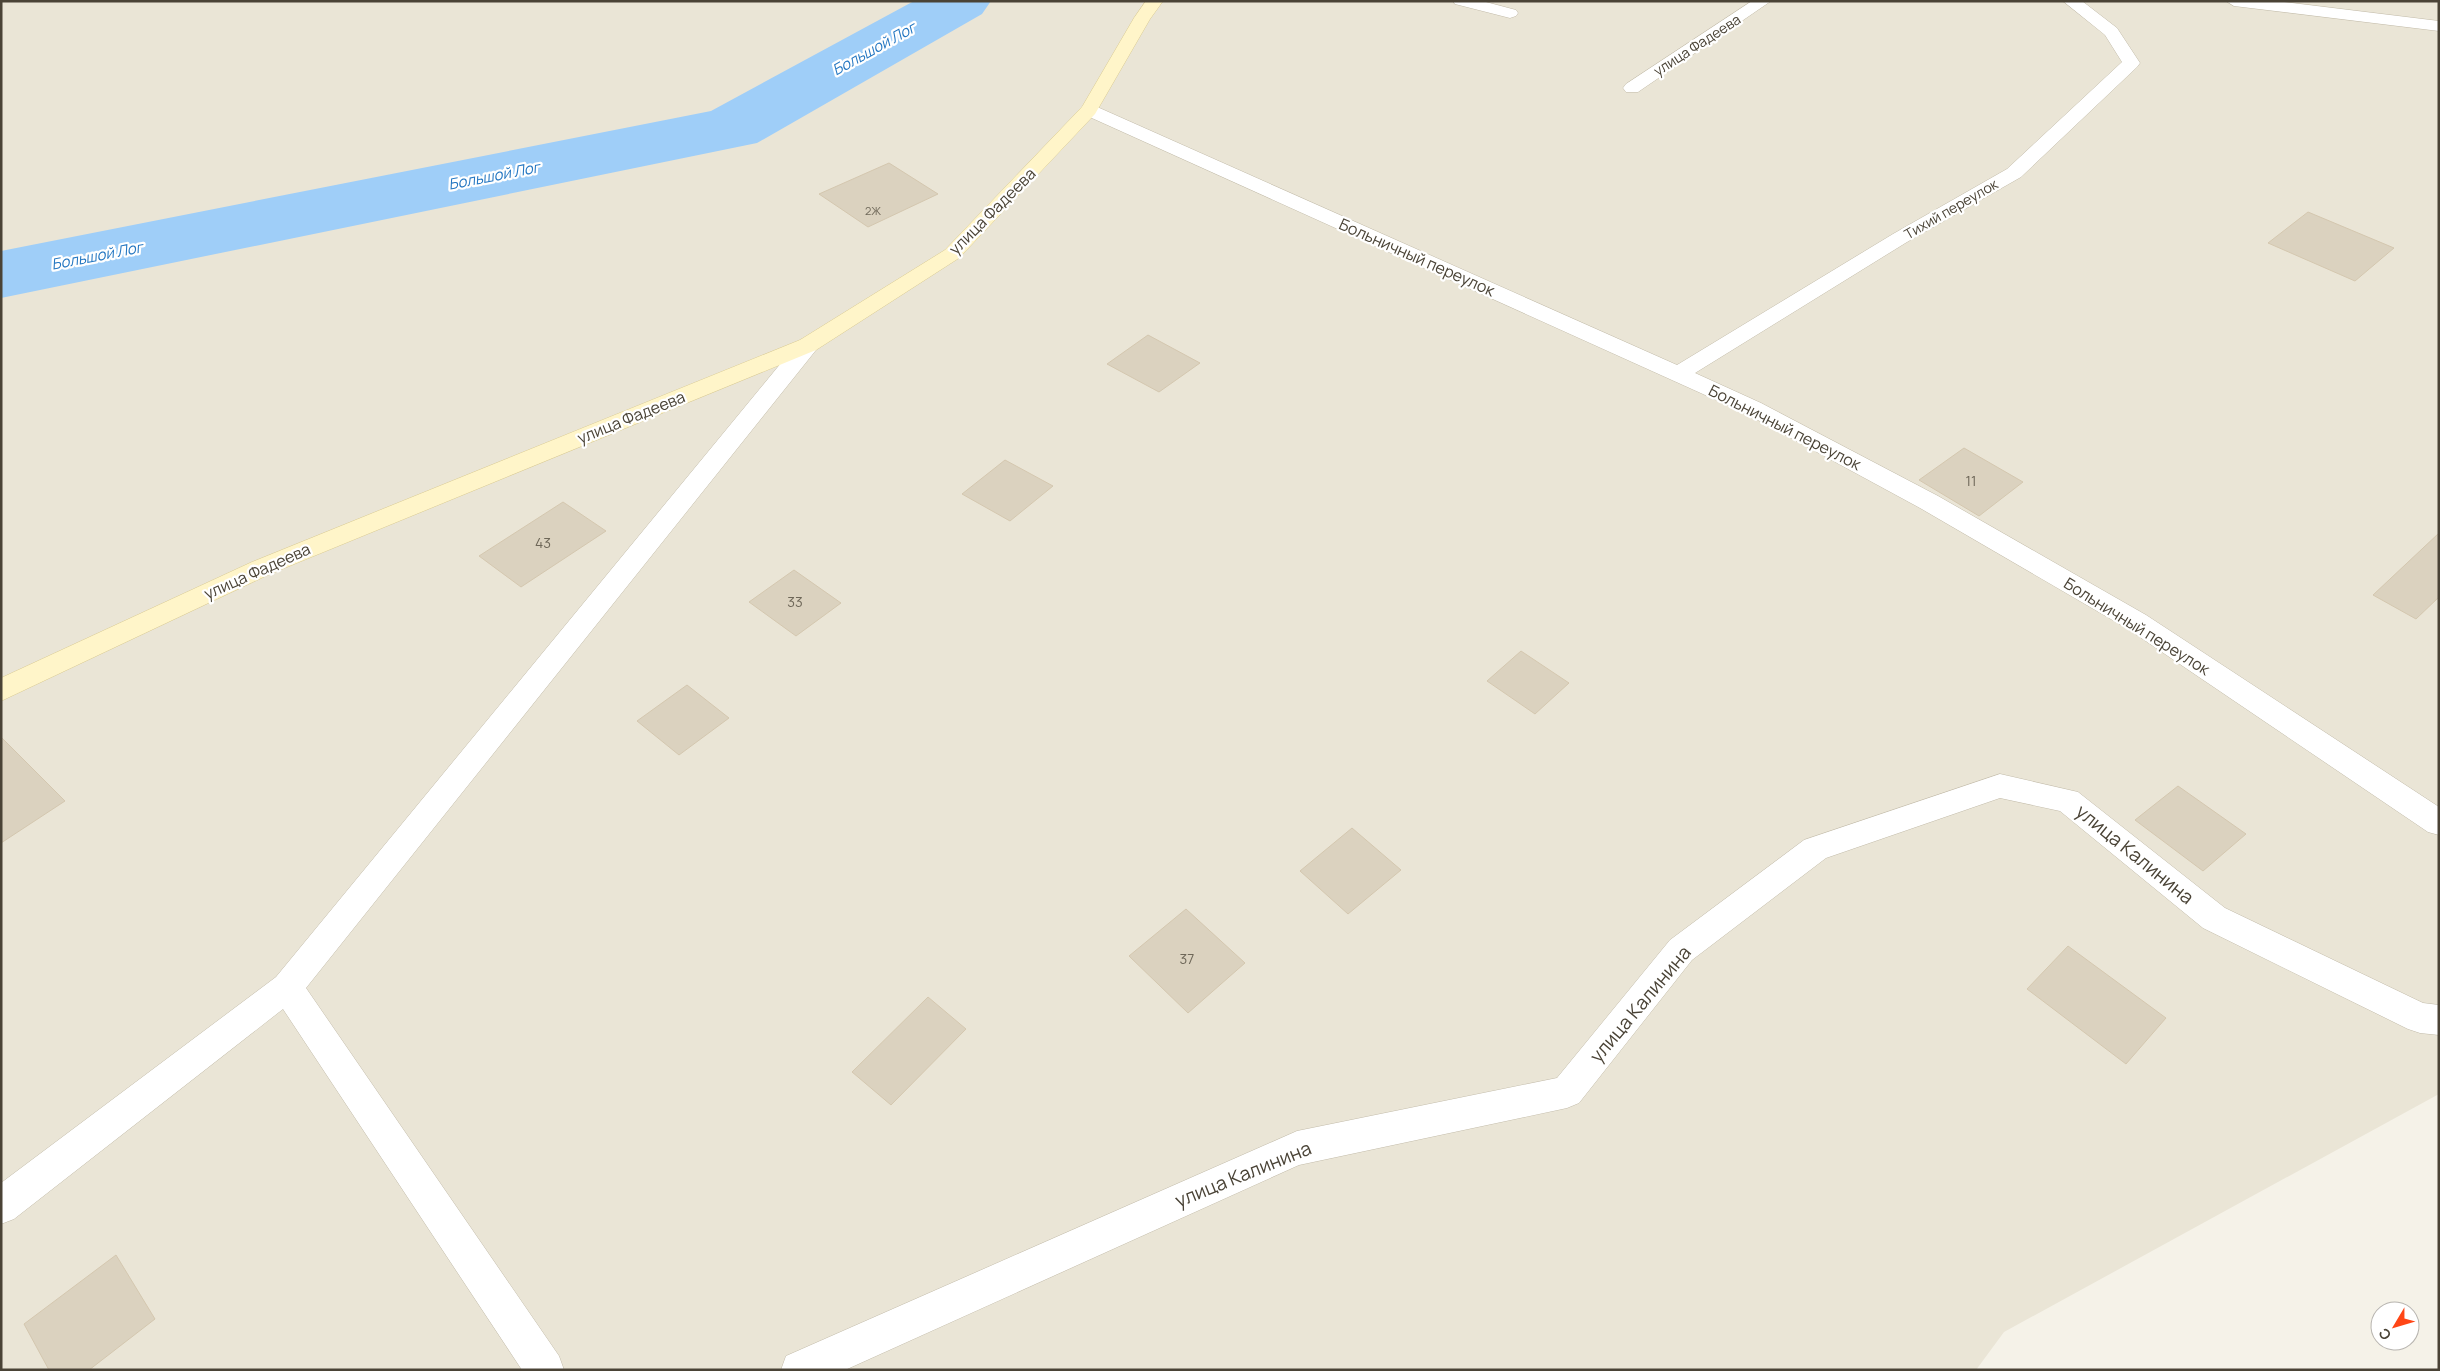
<svg xmlns="http://www.w3.org/2000/svg" width="2440" height="1371" viewBox="0 0 2440 1371" font-family="Manrope,sans-serif">
	<style>
		.residential { fill: #eae5d6 }
		.lines { fill: none; stroke-linecap: round; stroke-linejoin: round }
		.river { fill: #9fcef8; fill-rule: evenodd }
		.building { fill: #dbd2bf; stroke: #d4c7af }
		.street-casing { stroke: #c2bba9; stroke-width: 1 }
		.secondary-casing { stroke: #dacb93; stroke-width: 1 }
		.street { fill: #fff; fill-rule: evenodd }
		.secondary { fill: #fff5c9; fill-rule: evenodd }
		.labels { text-anchor: middle; stroke-width: 4.5; stroke-linejoin: round; paint-order: stroke }
		.far-number-label { font-size: 11px; fill: #6e6758 }
		.far-street-label { font-size: 14px; fill: #4a4336; stroke: #fff }
		.number-label { font-size: 14px; fill: #6e6758 }
		.far-water-label { font-size: 15px; font-style: italic; fill: #2376c1; stroke: #fff }
		.street-label { font-size: 16px; fill: #4a4336; stroke: #fff }
		.near-street-label { font-size: 19px; fill: #4a4336; stroke: #fff }
	</style>
	<rect width="100%" height="100%" fill="#f5f2e8"/>
	<path class="residential" d="M1 1H2439V1094L2004 1332 1976 1370H1Z"/>
	<g class="lines">
		<path class="river" d="M914 1H991L982 14 757 143 1 298V251L711 111Z"/>
	</g>
	<path class="building" d="M889 163 938 194 868 227 819 194Z
		M2308 212 2394 248 2355 281 2268 243Z
		M1148 335 1200 363 1159 392 1107 364Z
		M1964 448 2023 482 1979 516 1919 480Z
		M1005 460 1053 486 1010 521 962 494Z
		M563 502 606 531 521 587 479 556Z
		M2439 533V597L2416 619 2373 595Z
		M794 570 841 603 796 636 749 602Z
		M1521 651 1569 683 1535 714 1487 681Z
		M687 685 729 718 679 755 637 721Z
		M1 737 65 801 1 843Z
		M2178 786 2246 834 2203 871 2135 820Z
		M1352 828 1401 870 1348 914 1300 871Z
		M1186 909 1245 963 1188 1013 1129 956Z
		M2068 946 2166 1018 2126 1064 2027 989Z
		M928 997 966 1029 891 1105 852 1072Z
		M116 1255 155 1319 89 1370H49L24 1324Z"/>
	<g class="lines">
		<g class="street-casing">
			<path id="street" d="M1453 1H1482L1516 10 1518 13 1516 16 1510 18 1455 4Z
				M1752 1H1771L1638 92H1626L1623 88 1626 84Z
				M2063 1H2082L2117 28 2140 63 2137 67 2021 177 1907 242 1695 373 1761 403 1938 496 2146 615 2439 807V835L2428 832 2128 629 1920 508 1745 413 1083 114 1080 110 1083 106H1095L1677 365 1893 234 2007 169 2122 62 2105 35Z
				M2226 1H2276L2439 21V31L2234 6Z
				M808 338 816 340 819 345 816 350 306 988 559 1356 564 1370H522L283 1009 14 1219 1 1224V1183L276 977 800 340Z
				M2000 774 2078 792 2225 908 2423 1003 2439 1005V1035L2420 1033 2408 1029 2203 928 2060 811 2000 798 1826 858 1692 960 1579 1103 1567 1108 1299 1165 845 1370H781L786 1356 1297 1131 1557 1078 1670 940 1804 840Z"/>
		</g>
		<g class="secondary-casing">
			<path id="secondary" d="M1146 1H1163L1150 19 1095 114 959 258 816 350 270 574 1 701V678L252 562 800 340 945 250 1082 107 1134 18Z"/>
		</g>
		<use href="#street" class="street"/>
		<use href="#secondary" class="secondary"/>
	</g>
	<g class="labels">
		<g class="far-number-label">
			<text x="873" y="215">2Ж</text>
		</g>
		<g class="far-street-label">
			<text transform="translate(1697 45) rotate(-33)" y="5">улица Фадеева</text>
			<text transform="translate(1951 209) rotate(-30)" y="5">Тихий переулок</text>
		</g>
		<g class="number-label">
			<text x="1971" y="486">11</text>
			<text x="543" y="548">43</text>
			<text x="795" y="607">33</text>
			<text x="1187" y="964">37</text>
		</g>
		<g class="far-water-label">
			<text transform="translate(874 49) rotate(-29)" y="5">Большой Лог</text>
			<text transform="translate(494 176) rotate(-11)" y="5">Большой Лог</text>
			<text transform="translate(97 256) rotate(-11)" y="5">Большой Лог</text>
		</g>
		<g class="street-label">
			<text transform="translate(992 211) rotate(-45)" y="6">улица Фадеева</text>
			<text transform="translate(1417 257) rotate(24)" y="6">Больничный переулок</text>
			<text transform="translate(631 417) rotate(-22)" y="6">улица Фадеева</text>
			<text transform="translate(1785 427) rotate(27)" y="6">Больничный переулок</text>
			<text transform="translate(257 571) rotate(-24)" y="6">улица Фадеева</text>
			<text transform="translate(2137 626) rotate(32)" y="6">Больничный переулок</text>
		</g>
		<g class="near-street-label">
			<text transform="translate(2135 854) rotate(39)" y="7">улица Калинина</text>
			<text transform="translate(1640 1004) rotate(-50)" y="7">улица Калинина</text>
			<text transform="translate(1243 1174) rotate(-22)" y="7">улица Калинина</text>
		</g>
	</g>
	<rect width="2440" height="1371" fill="none" stroke="#4a4336" stroke-width="5"/>
	<g transform="translate(2395 1326) rotate(232)"><circle r="24" fill="#ffffff" stroke="#b7b4af"/>
	<path d="M0-4L9 19L0 12L-9 19Z" fill="#ff4616"/>
	<text y="-8" font-size="14" font-weight="bold" text-anchor="middle" fill="#4a4336">С</text>
	</g>
</svg>
